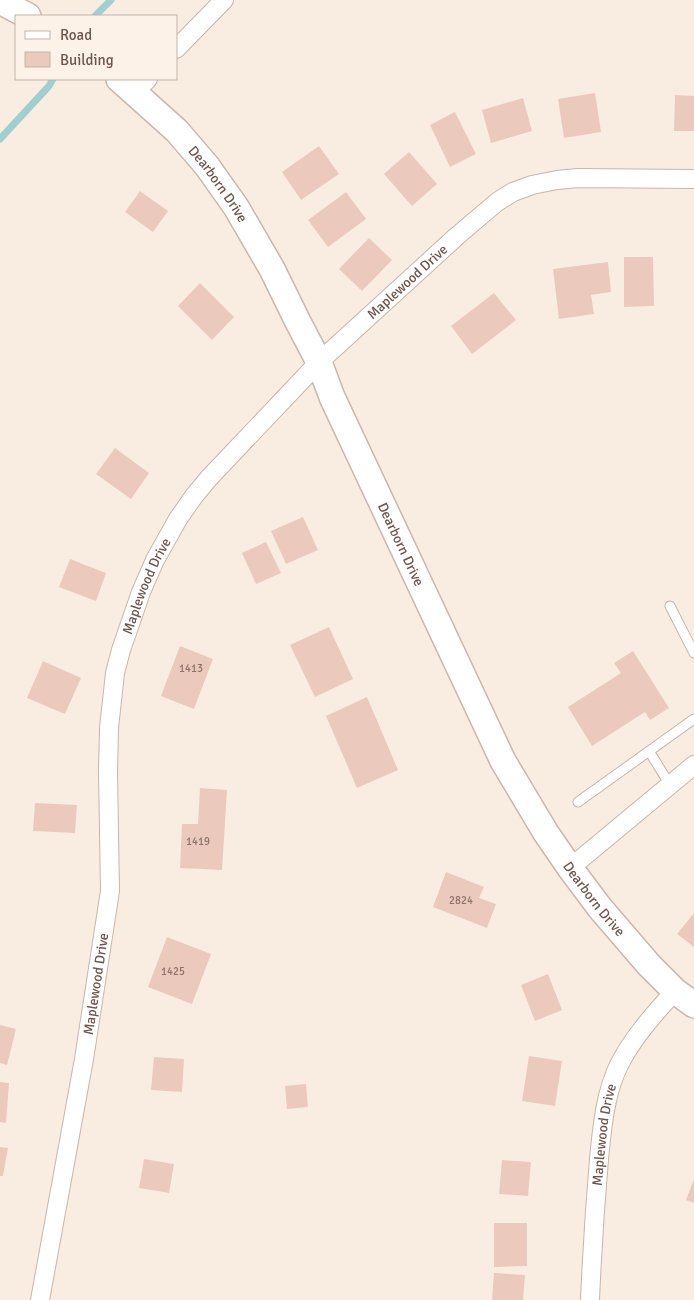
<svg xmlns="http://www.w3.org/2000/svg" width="694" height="1300" viewBox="0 0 694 1300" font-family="Signika,sans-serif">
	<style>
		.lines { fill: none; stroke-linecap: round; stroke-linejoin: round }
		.stream { stroke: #a1ced0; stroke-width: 7 }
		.building { fill: #ebcabd }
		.lane-casing { stroke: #c8b5ab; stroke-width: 11 }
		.street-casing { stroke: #c8b5ab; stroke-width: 20 }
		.secondary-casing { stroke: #cdb6ab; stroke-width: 28 }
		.lane { stroke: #fff; stroke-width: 9 }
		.street { stroke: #fff; stroke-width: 18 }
		.secondary { stroke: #fff; stroke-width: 25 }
		.labels { text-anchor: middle; stroke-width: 4.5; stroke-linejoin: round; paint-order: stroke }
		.number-label { font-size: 11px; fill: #8c7268 }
		.street-label { font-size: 14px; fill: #6d544c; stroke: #fcf2e8 }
	</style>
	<rect width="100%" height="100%" fill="#f9ede2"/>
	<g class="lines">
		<path class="stream" d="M95 16 111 0
			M0 139 49 86 53 79"/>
	</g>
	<path class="building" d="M595 93 601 132 564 138 558 99Z
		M675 95 694 96V131H674Z
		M523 98 532 131 491 143 482 110Z
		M455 112 476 154 450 167 430 125Z
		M319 146 339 174 301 200 282 172Z
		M409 152 437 184 412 206 384 174Z
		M140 191 168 211 153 232 125 212Z
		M346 192 366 219 328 247 308 220Z
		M369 238 392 260 362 291 339 269Z
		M624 257H653L654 306 624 307Z
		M608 262 611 292 591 295 594 314 559 319 553 269Z
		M200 283 234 317 212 340 178 306Z
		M494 293 516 320 472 354 451 326Z
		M115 448 149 473 131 499 96 474Z
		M303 517 318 550 286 564 271 531Z
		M266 542 281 573 256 584 242 553Z
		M70 559 106 573 96 601 59 587Z
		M329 627 353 679 315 697 290 645Z
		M180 646 213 659 194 709 161 696Z
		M633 651 669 708 650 720 645 712 592 746 568 707 621 673 614 663Z
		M43 661 81 678 65 714 27 698Z
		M367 697 398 770 357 788 326 716Z
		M200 788 227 790 222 870 180 868 182 824H198Z
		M35 803 77 805 75 833 33 831Z
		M446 872 484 887 479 898 496 904 487 928 433 907Z
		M694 913V947L677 934Z
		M167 937 211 954 192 1004 148 987Z
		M548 974 562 1010 535 1021 521 985Z
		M0 1025 16 1029 7 1065 0 1063Z
		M529 1056 562 1061 555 1106 522 1101Z
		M154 1057 184 1059 182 1092 151 1090Z
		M0 1082 9 1083 6 1123 0 1122Z
		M306 1084 308 1107 287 1109 285 1086Z
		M0 1147 8 1148 3 1176H0Z
		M144 1159 174 1164 169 1193 139 1188Z
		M502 1160 531 1162 528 1196 499 1194Z
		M694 1179V1203L686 1200Z
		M494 1223H527V1266L494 1267Z
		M494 1273 525 1275 523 1300H492Z"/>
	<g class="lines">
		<g class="lane-casing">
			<path id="lane" d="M670 606 694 653
				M649 751 670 785
				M578 802 694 719"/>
		</g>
		<g class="street-casing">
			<g id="street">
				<path d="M176 49 224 0"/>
				<path d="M135 92 148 79"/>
				<path d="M570 868 694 765"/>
				<path id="s1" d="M40 1300 84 1059 110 891 108 772 109 728 115 673 121 650 141 592 155 560 178 519 194 496 209 478 319 362 457 236 497 202 513 192 532 185 557 180 578 178 694 179"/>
				<path id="s2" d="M590 1300C592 1253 595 1206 599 1159 602 1128 605 1092 620 1063 634 1036 655 1013 675 991"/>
			</g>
		</g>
		<g class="secondary-casing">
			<g id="secondary">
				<path d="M0 1 28 16"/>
				<path id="s3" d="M119 79 177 131 207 166 236 207 272 269 298 322 319 362 332 397 503 761 546 833 570 868 600 908 649 965 675 991 694 1005"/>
			</g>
		</g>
		<use href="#lane" class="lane"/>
		<use href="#street" class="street"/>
		<use href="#secondary" class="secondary"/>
	</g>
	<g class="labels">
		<g class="number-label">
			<text x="191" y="672">1413</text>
			<text x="198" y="845">1419</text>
			<text x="461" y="904">2824</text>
			<text x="173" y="975">1425</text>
		</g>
		<g class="street-label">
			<text dy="5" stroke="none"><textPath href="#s3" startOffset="145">Dearborn Drive</textPath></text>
			<text dy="5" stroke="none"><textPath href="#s1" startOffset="1131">Maplewood Drive</textPath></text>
			<text dy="5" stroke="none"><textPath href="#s3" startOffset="550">Dearborn Drive</textPath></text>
			<text dy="5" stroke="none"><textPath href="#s1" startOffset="726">Maplewood Drive</textPath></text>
			<text dy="5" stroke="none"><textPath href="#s3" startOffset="955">Dearborn Drive</textPath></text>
			<text dy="5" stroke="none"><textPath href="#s1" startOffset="321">Maplewood Drive</textPath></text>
			<text dy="5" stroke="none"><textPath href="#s2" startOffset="166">Maplewood Drive</textPath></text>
		</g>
	</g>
	<rect x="15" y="15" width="162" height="65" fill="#fcf2e8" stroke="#c3b3aa"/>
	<rect x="25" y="31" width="25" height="8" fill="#ffffff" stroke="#c3b3aa"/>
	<text x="60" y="40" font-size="15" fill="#6d544c">Road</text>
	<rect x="25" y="52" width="25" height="15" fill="#ebcabd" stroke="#c3b3aa"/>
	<text x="60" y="65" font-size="15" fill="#6d544c">Building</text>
</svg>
